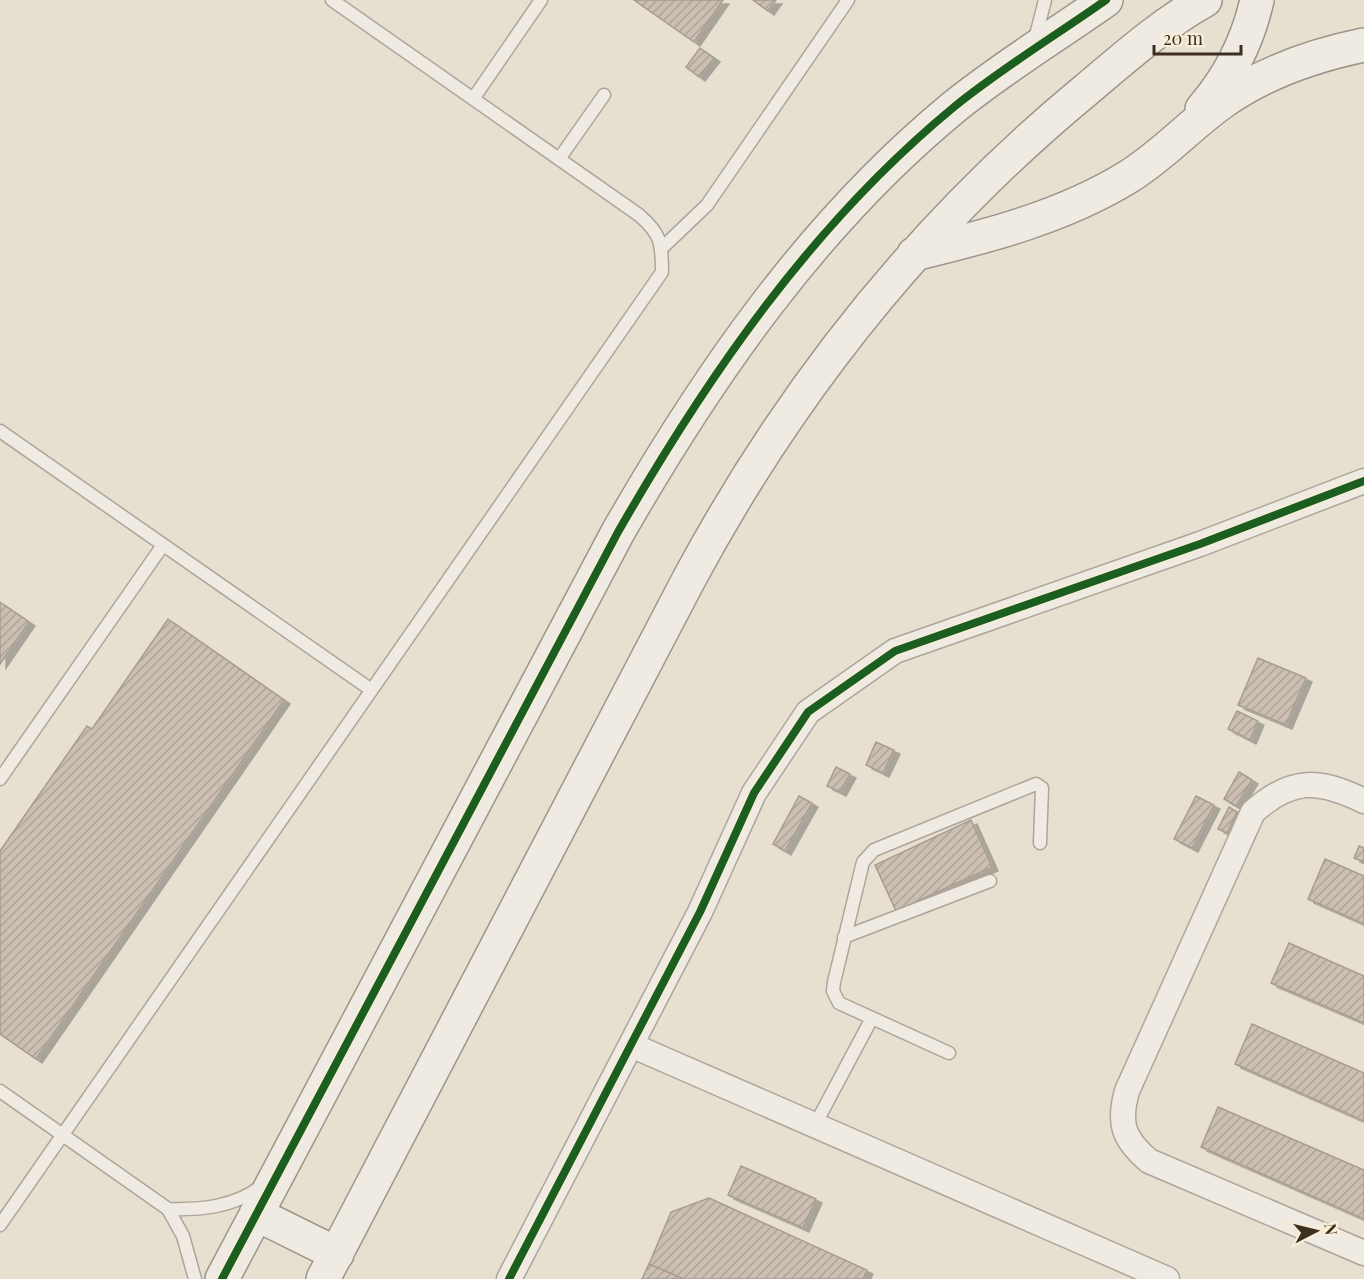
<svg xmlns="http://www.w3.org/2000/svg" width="1364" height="1279" viewBox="0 0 1364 1279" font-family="'Playfair Display',serif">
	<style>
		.building { fill: url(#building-hatch); stroke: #a89c90; stroke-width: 1.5; filter: url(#shadow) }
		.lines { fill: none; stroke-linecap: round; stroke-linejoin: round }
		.lane-casing { stroke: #ada599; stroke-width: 15 }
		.street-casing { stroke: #ada599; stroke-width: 27 }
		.secondary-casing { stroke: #9c958a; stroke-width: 36 }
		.lane { stroke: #efebe3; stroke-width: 12 }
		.street { stroke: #efebe3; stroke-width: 24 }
		.secondary { stroke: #efebe3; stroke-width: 33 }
		.cycleway-casing { stroke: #f7eed8; stroke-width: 11 }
		.cycleway { stroke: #1b5e20; stroke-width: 8 }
	</style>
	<defs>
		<pattern id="building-hatch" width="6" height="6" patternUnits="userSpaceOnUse" patternTransform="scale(1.5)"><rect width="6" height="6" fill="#cbbfb2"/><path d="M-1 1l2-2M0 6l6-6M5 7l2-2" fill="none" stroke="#afa499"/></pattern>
		<filter id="shadow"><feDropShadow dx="6" dy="4" stdDeviation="0" flood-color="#0004"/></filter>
	</defs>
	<rect width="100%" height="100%" fill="#e7e0d1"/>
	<path class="building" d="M634 0H723L694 42Z
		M753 0H776L768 11Z
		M700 48 714 58 699 77 686 67Z
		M0 602 29 622 0 664Z
		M168 619 284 700 36 1059 0 1034V851L87 726 92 729Z
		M1258 658 1306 678 1286 725 1238 705Z
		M1237 711 1258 721 1250 740 1228 729Z
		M876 742 894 750 883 773 866 765Z
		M836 767 850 774 840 792 827 786Z
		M1239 772 1252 780 1236 806 1224 799Z
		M799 796 812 803 785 851 773 844Z
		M1196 796 1214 805 1192 848 1174 839Z
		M1229 807 1237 812 1227 833 1218 829Z
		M971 820 992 867 896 911 875 865Z
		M1359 846 1364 848V862L1354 858Z
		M1325 859 1364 876V924L1308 899Z
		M1289 943 1364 976V1023L1271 983Z
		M1252 1024 1364 1073V1121L1235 1064Z
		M1218 1107 1364 1170V1219L1201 1147Z
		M741 1166 816 1199 803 1228 728 1195Z
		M709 1198 867 1270 863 1279H684L649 1264 671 1212Z
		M649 1264 684 1279H642Z"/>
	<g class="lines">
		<g class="lane-casing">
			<path id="lane" d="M1035 39 1045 0
				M473 99 541 0
				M559 159 604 95
				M662 248 707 205 848 0
				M0 431 370 689
				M0 779 163 545
				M844 937 990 881
				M949 1053 839 1003 833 991 834 982 863 862 874 850 1036 784 1042 788 1040 843
				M0 1091 168 1209 183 1236 195 1279
				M815 1125 872 1018
				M168 1209C202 1210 234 1207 262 1186
				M0 1225 662 272C662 243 661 234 639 215L332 0"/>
		</g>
		<g class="street-casing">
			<path id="street" d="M1364 801C1319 779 1292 777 1253 812L1127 1091C1118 1123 1123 1139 1149 1161L1364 1253
				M631 1045 1167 1279
				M509 1279 700 912 754 793 808 712 895 651 1200 544 1364 481"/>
		</g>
		<g class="secondary-casing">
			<path id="secondary" d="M1202 109C1229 78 1248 40 1257 0
				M914 254C988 236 1063 217 1128 177 1162 156 1189 126 1221 103 1263 73 1315 55 1364 45
				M256 1214 337 1254
				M222 1279 618 532C708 375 813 223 954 107 1002 68 1055 36 1106 0
				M323 1279 689 579C790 391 921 226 1086 90 1123 59 1162 24 1205 0"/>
		</g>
		<use href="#lane" class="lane"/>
		<use href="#street" class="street"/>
		<use href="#secondary" class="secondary"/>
		<g class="cycleway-casing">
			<path id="cycleway" d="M222 1279 618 532C708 375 813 223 954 107 1002 68 1055 36 1106 0
				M509 1279 700 912 754 793 808 712 895 651 1200 544 1364 481"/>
		</g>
		<use href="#cycleway" class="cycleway"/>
	</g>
	<g transform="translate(1316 1231) rotate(83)" stroke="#f7eed8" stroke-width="4.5" paint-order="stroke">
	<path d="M0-4.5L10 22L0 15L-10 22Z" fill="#3d2e20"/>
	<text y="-9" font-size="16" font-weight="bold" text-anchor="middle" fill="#3d2e20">N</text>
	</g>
	<path d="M1154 45v9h87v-9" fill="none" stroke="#3d2e20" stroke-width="3"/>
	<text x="1163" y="45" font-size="18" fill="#3d2e20" stroke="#f7eed8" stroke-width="4.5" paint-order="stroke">20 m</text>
</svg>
